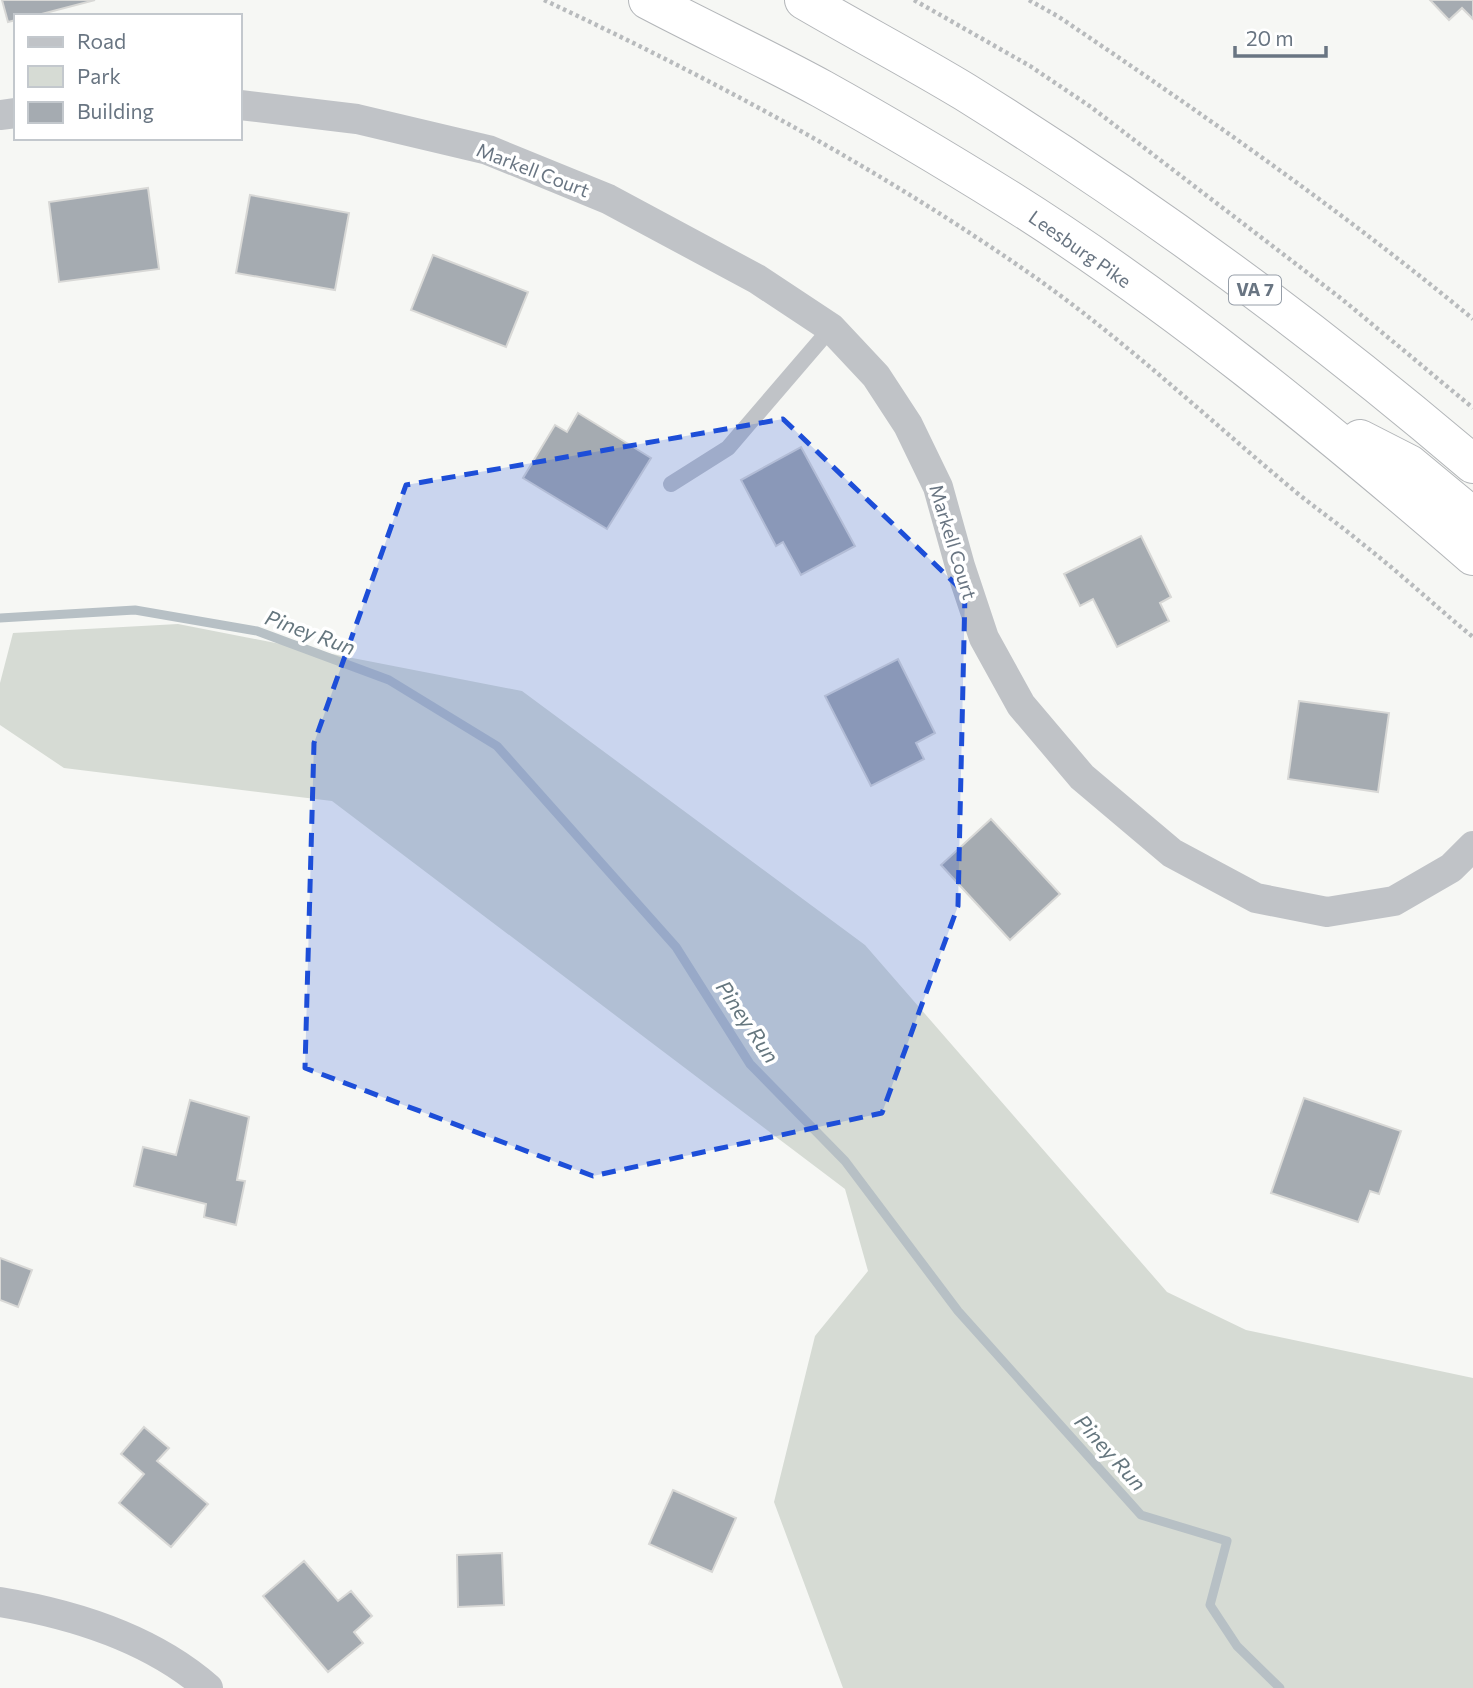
<svg xmlns="http://www.w3.org/2000/svg" width="1473" height="1688" viewBox="0 0 1473 1688" font-family="Commissioner,sans-serif">
	<style>
		.green { fill: #d6dbd4 }
		.lines { fill: none; stroke-linecap: round; stroke-linejoin: round }
		.stream { stroke: #b7c0c5; stroke-width: 9 }
		.building { fill: #a5abb1; stroke: #d8d8d6; stroke-width: 2 }
		.highway-casing { stroke: #b3b6b9; stroke-width: 40 }
		.path { stroke: #b8bbbd; stroke-width: 4.5; stroke-dasharray: 3.5 3.5; stroke-linecap: butt }
		.lane { stroke: #c0c3c7; stroke-width: 16 }
		.street { stroke: #c0c3c7; stroke-width: 30 }
		.highway { stroke: #fff; stroke-width: 38 }
		.marked { fill: #1d4ed8; fill-opacity: 0.2; stroke: #1d4ed8; stroke-width: 5; stroke-dasharray: 14 9; stroke-linejoin: round }
		.labels { text-anchor: middle; stroke-width: 7; stroke-linejoin: round; paint-order: stroke }
		.shield { fill: #fff; stroke: #969ea8; stroke-width: 2 }
		.shield-label { font-size: 18px; font-weight: bold; fill: #697582 }
		.street-label { font-size: 19px; fill: #697582; stroke: #fff }
		.water-label { font-size: 21px; font-style: italic; fill: #65767e; stroke: #fff }
	</style>
	<rect width="100%" height="100%" fill="#f6f7f4"/>
	<path class="green" d="M178 624 522 691 865 945 1167 1292 1246 1330 1473 1378V1688H843L774 1502 815 1336 868 1271 845 1189 332 801 64 768 0 725V683L13 633Z"/>
	<g class="lines">
		<path class="stream" d="M0 618 135 610 257 631 389 680 497 746 676 947 750 1064 845 1161 958 1311 1141 1515 1227 1541 1210 1605 1237 1646 1280 1688"/>
	</g>
	<path class="building" d="M2 0H95L34 16H16V20L8 22Z
		M1430 0H1473V19L1462 8 1449 20Z
		M148 188 159 269 59 282 49 202Z
		M250 195 349 213 335 290 236 273Z
		M433 255 528 292 506 347 411 310Z
		M578 413 651 458 607 529 523 478 555 425 567 432Z
		M801 447 855 546 801 575 783 542 776 546 741 480Z
		M1141 536 1171 597 1160 603 1169 621 1117 647 1093 599 1080 606 1064 574Z
		M898 659 935 733 916 743 924 759 871 786 825 696Z
		M1299 701 1389 713 1378 792 1288 779Z
		M991 819 1060 894 1010 940 941 865Z
		M1304 1098 1401 1131 1379 1194 1370 1191 1358 1222 1271 1193Z
		M190 1100 249 1117 237 1180 245 1181 236 1225 204 1217 206 1204 134 1186 143 1147 176 1155Z
		M0 1258 32 1270 18 1307 0 1300Z
		M144 1427 169 1448 157 1461 208 1504 171 1547 119 1503 144 1474 121 1454Z
		M673 1490 736 1518 712 1572 649 1544Z
		M502 1553 504 1605 458 1607 457 1555Z
		M304 1561 338 1601 351 1591 372 1616 354 1632 363 1643 328 1672 263 1596Z"/>
	<g class="lines">
		<g class="highway-casing">
			<path id="highway" d="M648 0C705 30 765 58 822 89 885 124 947 161 1008 199 1173 303 1326 429 1473 556
				M804 0C857 31 912 60 965 92 1143 203 1314 328 1473 464
				M1360 439 1409 464 1473 517"/>
		</g>
		<path class="path" d="M544 0C712 79 877 167 1029 273 1124 339 1208 419 1297 493 1318 510 1340 525 1360 542 1399 572 1435 606 1473 637
			M914 0 1030 66 1091 107 1343 300 1473 408
			M1029 0 1059 17C1201 113 1341 210 1473 319"/>
		<path class="lane" d="M671 484 728 448 831 328"/>
		<path class="street" d="M240 105 357 119 488 150 608 199 757 279 831 328 876 376 908 425 938 487 960 566 984 638 1021 705 1082 777 1172 853 1256 898 1327 912 1394 901 1451 868 1473 846
			M0 115 16 113
			M0 1602C73 1614 151 1638 208 1688"/>
		<use href="#highway" class="highway"/>
	</g>
	<path class="marked" d="M783 419 965 593 958 906 882 1113 593 1176 305 1068 314 743 406 485Z"/>
	<g class="labels">
		<rect class="shield" x="1229" y="275.5" width="52" height="29" rx="5"/>
		<g class="shield-label">
			<text x="1255" y="296">VA 7</text>
		</g>
		<g class="street-label">
			<text transform="translate(533 170) rotate(21)" y="7">Markell Court</text>
			<text transform="translate(1080 249) rotate(35)" y="7">Leesburg Pike</text>
			<text transform="translate(953 542) rotate(73)" y="7">Markell Court</text>
		</g>
		<g class="water-label">
			<text transform="translate(310 633) rotate(20)" y="7">Piney Run</text>
			<text transform="translate(747 1022) rotate(56)" y="7">Piney Run</text>
			<text transform="translate(1110 1453) rotate(48)" y="7">Piney Run</text>
		</g>
	</g>
	<rect x="14" y="14" width="228" height="126" fill="#ffffff" stroke="#c3c8cd" stroke-width="2"/>
	<rect x="28" y="37" width="35" height="10" fill="#c0c3c7" stroke="#c3c8cd" stroke-width="2"/>
	<text x="77" y="49" font-size="21" fill="#697582">Road</text>
	<rect x="28" y="66" width="35" height="21" fill="#d6dbd4" stroke="#c3c8cd" stroke-width="2"/>
	<text x="77" y="84" font-size="21" fill="#697582">Park</text>
	<rect x="28" y="102" width="35" height="21" fill="#a5abb1" stroke="#c3c8cd" stroke-width="2"/>
	<text x="77" y="119" font-size="21" fill="#697582">Building</text>
	<path d="M1235 46v10h91v-10" fill="none" stroke="#697582" stroke-width="3.5"/>
	<text x="1246" y="46" font-size="21" fill="#697582" stroke="#ffffff" stroke-width="5" paint-order="stroke">20 m</text>
</svg>
